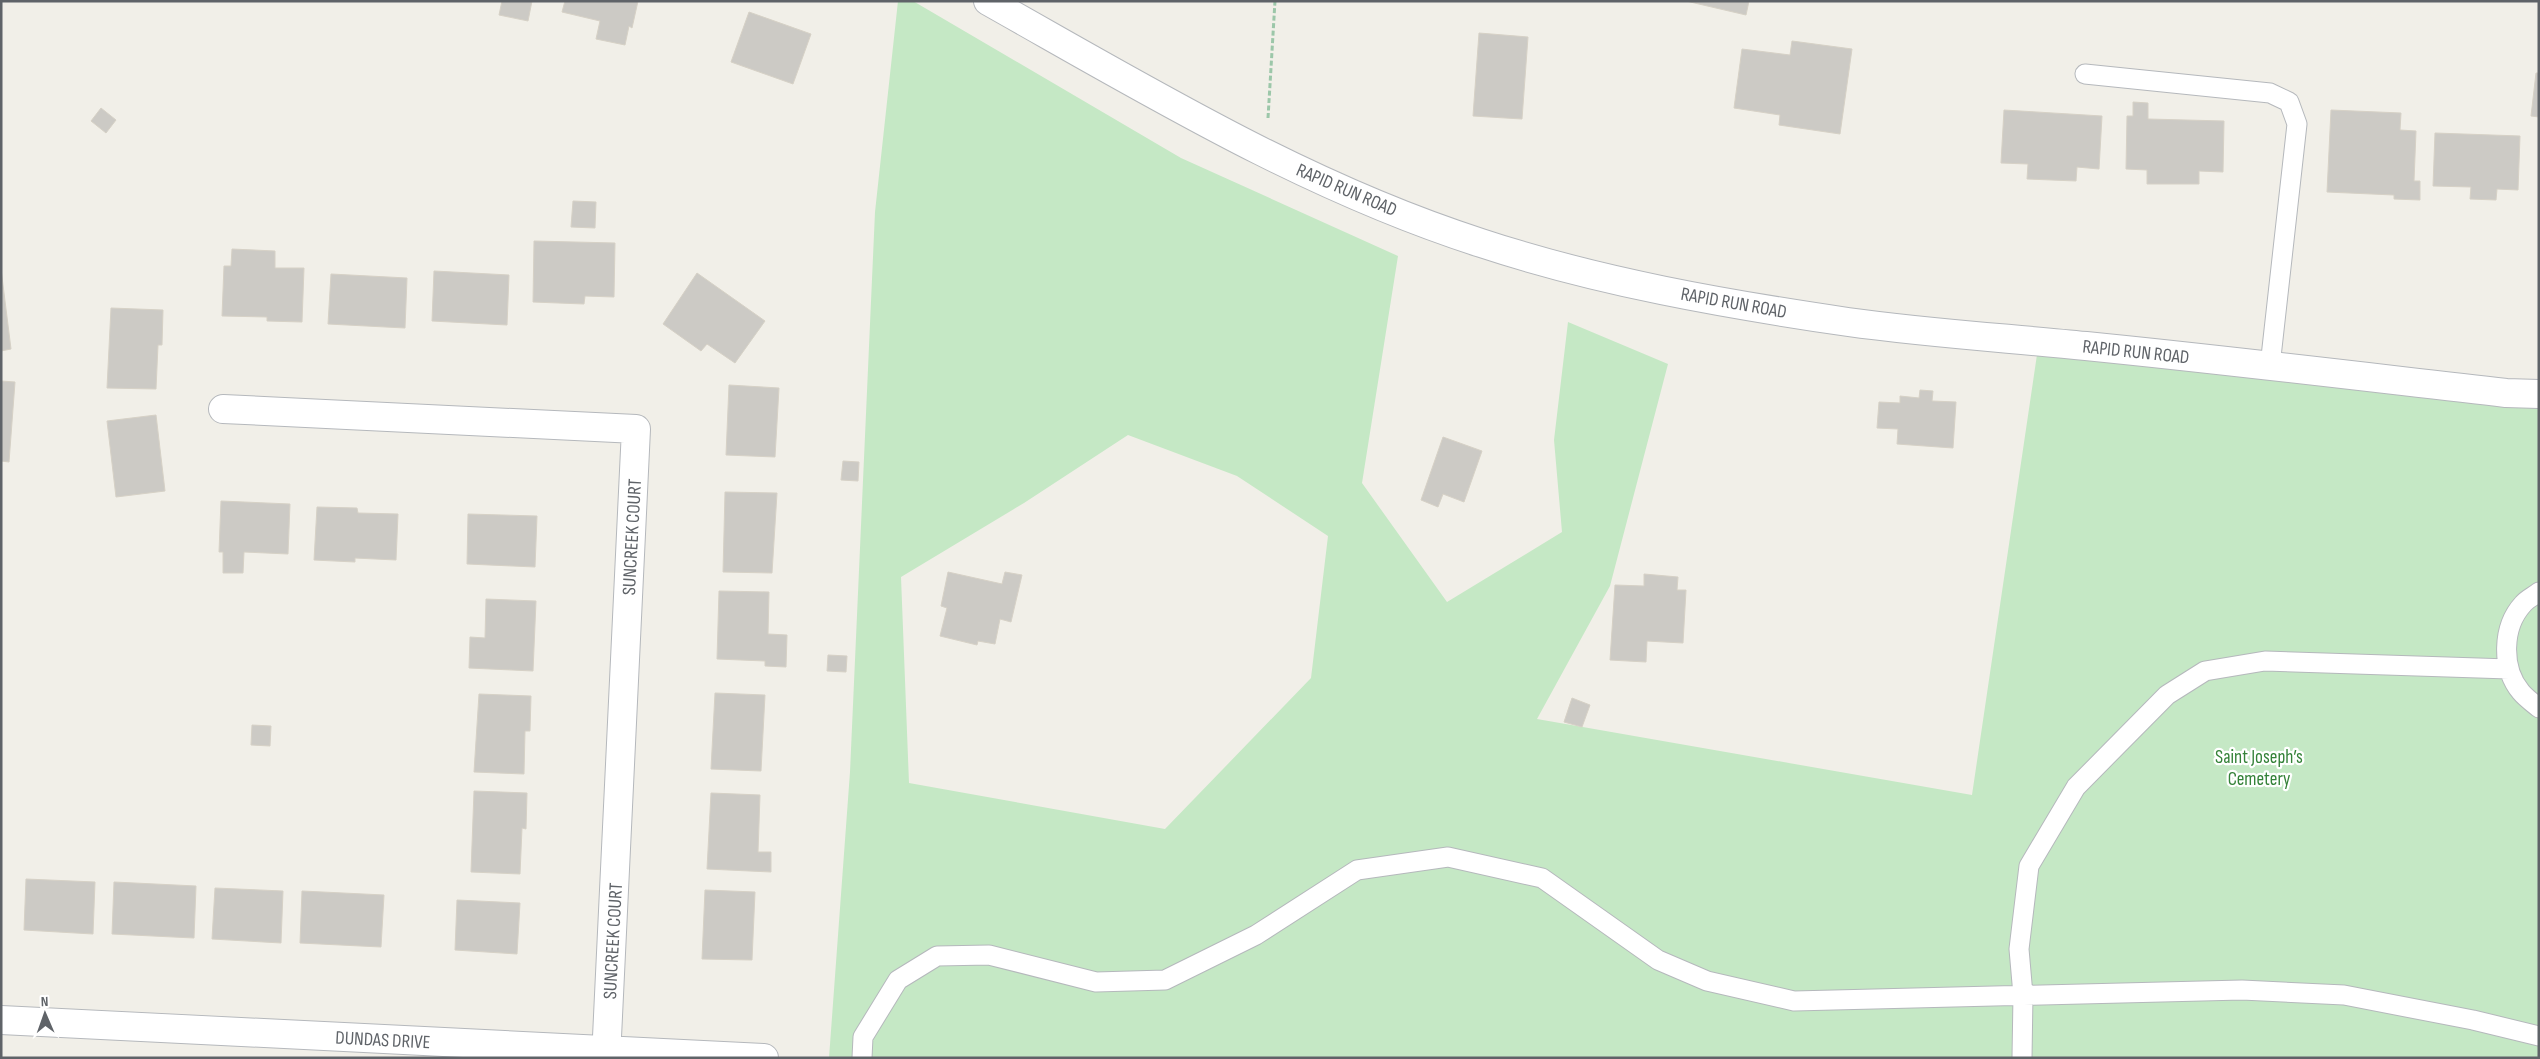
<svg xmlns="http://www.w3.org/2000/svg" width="2540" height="1059" viewBox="0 0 2540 1059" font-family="'Sofia Sans Condensed',sans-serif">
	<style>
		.green { fill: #c5e8c5; fill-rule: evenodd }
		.building { fill: #cccac5; stroke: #d6d1c6 }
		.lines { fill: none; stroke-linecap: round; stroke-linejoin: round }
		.service-casing { stroke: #b5b8bc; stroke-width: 21 }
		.minor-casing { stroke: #b5b8bc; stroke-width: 30 }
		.tertiary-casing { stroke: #b5b8bc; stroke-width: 30 }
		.path { stroke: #9cc7a9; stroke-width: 3; stroke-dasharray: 5 2.5; stroke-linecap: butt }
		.service { stroke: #fff; stroke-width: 19 }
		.minor { stroke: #fff; stroke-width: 28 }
		.tertiary { stroke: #fff; stroke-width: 28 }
		.labels { text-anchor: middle; stroke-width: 4.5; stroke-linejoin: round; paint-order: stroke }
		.street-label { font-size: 19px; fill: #5f6368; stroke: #fff }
		.park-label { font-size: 19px; fill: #348238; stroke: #fff }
	</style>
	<rect width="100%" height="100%" fill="#f1efe8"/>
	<path class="green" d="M898 1H913L1181 158 1398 256 1362 483 1447 602 1562 532 1554 440 1568 322 1668 364 1610 586 1537 719 1972 795 2039 341 2539 394V1058H829L850 772 875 212ZM1128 435 1237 476 1328 536 1311 678 1165 829 909 783 901 577 1024 503Z"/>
	<path class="building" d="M502 1H532L528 21 499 15Z
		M565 1H638L632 28 629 26 625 45 596 39 600 21 562 12Z
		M1686 1H1749L1746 15Z
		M749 12 811 34 793 84 731 62Z
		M1479 33 1528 37 1522 119 1473 116Z
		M1792 41 1852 49 1840 134 1779 125 1780 115 1734 108 1742 49 1790 55Z
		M2536 73H2539V117L2531 116Z
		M2133 102 2148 103V119L2224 121 2223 172 2199 171V184H2147V170L2126 169 2127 116H2133Z
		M101 108 116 120 106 133 91 121Z
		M2004 110 2102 116 2099 169 2077 167 2076 181 2027 179 2028 164 2001 163Z
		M2331 110 2401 113 2400 130 2416 131 2414 181H2420V200L2394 199V195L2327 192Z
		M2435 133 2520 136 2518 190 2497 189 2496 200 2470 199 2471 187 2433 186Z
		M573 201 596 202 595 228 571 227Z
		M534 241 615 243 614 297 585 296 584 304 533 302Z
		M232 249 275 251V268H304L302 322 267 321V317L222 316 224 266H231Z
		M1 269 11 349 1 351Z
		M434 271 509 275 507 325 432 321Z
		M697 273 765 321 735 363 707 344 701 351 663 324Z
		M331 274 407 278 405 328 328 324Z
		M111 308 163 310 162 345H158L156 389 107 388Z
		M1 381 15 382 9 462 1 461Z
		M729 385 779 388 775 457 726 455Z
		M1920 390 1933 391 1932 401 1956 402 1953 448 1897 444 1898 429 1877 428 1879 402 1900 403V396L1919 398Z
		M156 415 165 491 116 497 107 421Z
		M1443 437 1482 451 1464 502 1443 494 1438 507 1421 500Z
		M843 461 859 462 858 481 841 480Z
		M725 492 777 493 772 573 723 572Z
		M221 501 290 504 288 554 244 552 243 573H223V552H219Z
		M317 507 357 508 358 513 398 514 396 560 355 558V562L314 560Z
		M468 514 537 516 535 567 467 564Z
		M948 572 1002 584 1005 572 1022 575 1011 622 1000 619 995 644 978 641 977 645 940 636 947 608 941 606Z
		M1644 574 1678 577 1677 590H1686L1683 643 1647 641 1646 662 1610 660 1615 585 1644 586Z
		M719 591 769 592 768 634 787 635 786 667 765 666V661L717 659Z
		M486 599 536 601 533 671 469 668 470 637 485 638Z
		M828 655 847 656 846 672 827 671Z
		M715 693 765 695 761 771 711 769Z
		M479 694 531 696 530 731H525L524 774 474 772Z
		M1572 698 1590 705 1582 727 1564 722Z
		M252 725 271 726 270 746 251 745Z
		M474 791 527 793 526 829 522 828 520 874 471 872Z
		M711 793 760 795 758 852H771V872L707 869Z
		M26 879 95 882 93 934 24 930Z
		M114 882 196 886 194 938 112 934Z
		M215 888 283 891 281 943 212 939Z
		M705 890 755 892 752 960 702 959Z
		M302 891 384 895 381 947 300 943Z
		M457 900 520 903 517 954 455 950Z"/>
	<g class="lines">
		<g class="service-casing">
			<path id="service" d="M2085 74 2270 93 2289 102 2297 124 2270 366
				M2539 592C2534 596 2527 599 2523 604 2502 627 2501 668 2521 692 2526 698 2533 703 2539 708
				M862 1058 863 1037 898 980 937 956 989 955 1096 982 1165 980 1256 935 1357 870 1448 857 1542 878 1658 960 1707 981 1794 1001 2242 990 2344 995 2473 1020 2539 1036
				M2022 1058 2023 995 2019 949 2029 866 2076 787 2167 695 2205 671 2265 661 2509 669"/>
		</g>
		<g class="minor-casing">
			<path id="minor" d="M223 409 636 429 606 1058
				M1 1020 764 1058"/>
		</g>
		<g class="tertiary-casing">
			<path id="tertiary" d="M988 1C1148 91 1306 187 1481 243 1599 282 1725 304 1848 322 1926 333 2006 338 2086 346 2226 360 2366 377 2506 393L2539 394"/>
		</g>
		<path class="path" d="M1268 118 1275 1"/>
		<use href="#service" class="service"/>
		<use href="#minor" class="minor"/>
		<use href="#tertiary" class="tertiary"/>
	</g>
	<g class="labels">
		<g class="street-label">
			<text transform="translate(1347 189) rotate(23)" y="7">RAPID RUN ROAD</text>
			<text transform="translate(1734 302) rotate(10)" y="7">RAPID RUN ROAD</text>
			<text transform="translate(2136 351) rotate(6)" y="7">RAPID RUN ROAD</text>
			<text transform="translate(631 537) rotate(-87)" y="7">SUNCREEK COURT</text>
			<text transform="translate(612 941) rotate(-87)" y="7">SUNCREEK COURT</text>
			<text transform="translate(383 1039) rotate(3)" y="7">DUNDAS DRIVE</text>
		</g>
		<g class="park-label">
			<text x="2259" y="763">Saint Joseph’s<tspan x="2259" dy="22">Cemetery</tspan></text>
		</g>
	</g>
	<rect width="2540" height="1059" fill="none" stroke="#5f6368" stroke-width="5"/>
	<g transform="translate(45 1014) rotate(358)" stroke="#ffffff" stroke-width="4" paint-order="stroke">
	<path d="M0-4L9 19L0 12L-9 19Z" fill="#5f6368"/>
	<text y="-8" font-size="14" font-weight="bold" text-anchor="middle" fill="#5f6368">N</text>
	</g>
</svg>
